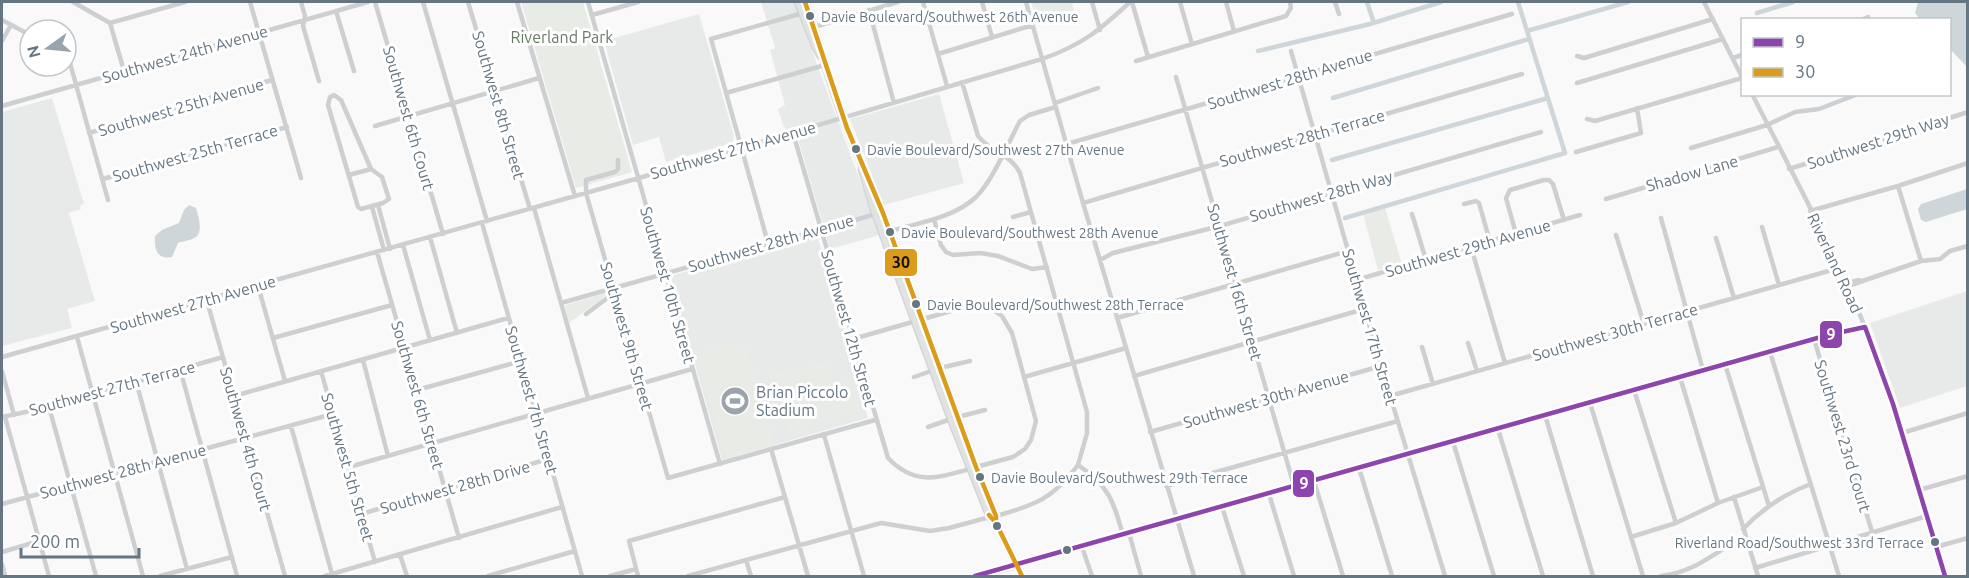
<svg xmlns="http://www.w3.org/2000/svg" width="1969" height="578" viewBox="0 0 1969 578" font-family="Ubuntu,sans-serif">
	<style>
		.built { fill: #e8e9e9 }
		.green { fill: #e8ebe6 }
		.water { fill: #ced6d9 }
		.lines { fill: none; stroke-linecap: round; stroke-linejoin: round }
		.canal { stroke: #ced6d9; stroke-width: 4.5 }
		.major-casing { stroke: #d5d6d7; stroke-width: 9 }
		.minor { stroke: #cecfd0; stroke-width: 4.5 }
		.major { stroke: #e1e2e2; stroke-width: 6 }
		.bus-1-casing { stroke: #fff; stroke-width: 9 }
		.bus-2-casing { stroke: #fff; stroke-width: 9 }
		.bus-1 { stroke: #8e44ad; stroke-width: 4.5 }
		.bus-2 { stroke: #da9c1a; stroke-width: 4.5 }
		.bus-dot { fill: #657683; stroke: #fff; stroke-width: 2 }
		.labels { text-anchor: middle; stroke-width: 6; stroke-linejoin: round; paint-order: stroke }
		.bus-label { font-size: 14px; fill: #657683; stroke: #fff; text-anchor: start }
		.park-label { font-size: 16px; fill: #687a64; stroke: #fff }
		.street-label { font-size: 16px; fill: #657683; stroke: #fff }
		.poi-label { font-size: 16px; fill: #657683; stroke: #fff; text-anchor: start }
		.line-badge { stroke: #fff; stroke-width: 2 }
		.badge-label { font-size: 16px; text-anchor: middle; font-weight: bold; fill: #fff }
		.pale-badge-label { font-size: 16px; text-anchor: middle; font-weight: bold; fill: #111 }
	</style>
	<rect width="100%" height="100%" fill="#f9f9f9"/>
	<path class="built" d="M761 2H794L880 235 830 249 798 139 784 127 778 109 785 105 770 50 775 48Z
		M699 14 734 136 732 143 666 162 659 137 633 145 604 41Z
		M939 94 964 183 884 205 850 119Z
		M52 98 84 204 80 206 81 209 69 213 95 301 67 309 72 328 2 346V112Z
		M817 234 868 418 722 460 670 276Z
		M1967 291V386L1900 408 1870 323Z"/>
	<path class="green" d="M521 2H583L632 172 576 188Z
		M1031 2H1072L1074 10 1037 21Z
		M1385 208 1402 264 1378 270 1363 214Z
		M606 293 608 294 569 323 565 307 566 305Z
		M718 343 746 347 748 349 775 445 726 459 696 358Z
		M828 362 834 382 847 376 852 379 861 410 858 413 824 423 820 411 830 389 810 428 789 434C787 428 786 420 783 414 778 403 765 387 771 373Z"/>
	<path class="water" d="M1918 2H1967V67L1950 49V20L1919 18 1915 13Z
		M1967 189V209L1926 222 1921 220 1918 209 1921 204Z
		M189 205 196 208C198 216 203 230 197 236 194 240 183 241 178 243L172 257C157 260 154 249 155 236L162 230 179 223 184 210Z"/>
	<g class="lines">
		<path class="canal" d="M1367 2 1374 23
			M1757 13 1793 2
			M1527 31 1628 2
			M1258 51 1370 24 1441 2
			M1333 98 1529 39
			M1332 160 1548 98
			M1345 218 1565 153 1518 2"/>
		<g class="major-casing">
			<path id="major" d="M798 2 816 48 821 56
				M805 2C819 39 828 78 842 115 854 149 870 180 883 213L976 467 996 516V523
				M862 169 874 210 951 419 990 517 996 523 1022 576
				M975 576 1016 565"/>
		</g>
		<path class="minor" d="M73 2 110 23 124 71
			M250 2 301 178
			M301 2 305 16 303 26 319 81
			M375 2 443 234
			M423 2 487 221
			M468 2 530 209
			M517 2 575 196
			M588 2 720 464
			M923 2 947 86
			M982 2 992 37
			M1026 2 1083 203 1194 576
			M1092 2 1100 30
			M1132 2 1148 57
			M1180 2 1192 44
			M1226 2 1234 31
			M1335 2 1339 14
			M1704 2 1742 77
			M869 10 894 103
			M336 11 354 71
			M592 15 638 2
			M2 20 30 35
			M1861 20 1868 17
			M110 23 185 2
			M814 27 898 2
			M2 41 11 25
			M1291 51 1381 366 1445 576
			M938 54 1033 25
			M1577 56 1584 58 1713 19
			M66 58 70 63 108 200
			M1733 58 1742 55
			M1136 61 1286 16 1291 8 1290 2
			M1176 77 1294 486
			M962 82 978 136C990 152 1011 154 1020 173L1087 412V433L1078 465C1109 486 1113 500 1123 535
			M1577 83 1723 39
			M726 93 825 65
			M1752 94C1793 174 1836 254 1869 337 1899 415 1921 497 1945 576
			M334 95 341 100 371 169 382 177 389 199 383 203 361 209 358 207 328 105 330 97Z
			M1055 103 1098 88
			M2 106 368 2
			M1587 119 1595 121 1742 78
			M375 126 539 78
			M89 133 272 80
			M793 133 888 458C915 486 937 478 970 469
			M1067 144 1512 14
			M1691 148 1767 125 1795 112 1819 109 1858 94
			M1576 152 1641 133 1637 108
			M618 160V169L615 172 586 180V193L668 478 875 420
			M1789 169 1968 112
			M349 175 371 169
			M103 179 287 127
			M1898 186 1921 261
			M1606 199 1778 147
			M1083 203 1522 74
			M1464 204 1476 201 1479 203 1490 242
			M378 205 390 249
			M372 207 384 250
			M534 208 588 398
			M1810 211 1898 186 1968 163
			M1412 214 1426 260
			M1013 217 1031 212
			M1661 218 1703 370
			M934 219 941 245 946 252 953 255 980 253 998 256 1032 269 1047 267
			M482 223 582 576
			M1762 227 1779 285
			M890 231C918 223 954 218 976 197 993 180 1008 143 1020 121L1029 115 1056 107
			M1516 234 1506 198 1510 190 1544 180H1549L1553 184 1564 220
			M1616 235 1644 324
			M430 237 457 333
			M1716 238 1734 298
			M768 243 711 39 803 13
			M403 245 430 340
			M1471 247 1505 363
			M377 252 459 538
			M1100 260 1113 253 1220 226 1541 132
			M1356 280 1580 215
			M1846 283 1859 280 1861 281
			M258 286 285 381
			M1848 286 1921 261 1940 259 1950 251 1968 246
			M207 301 285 576
			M561 303 876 214
			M586 314 614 293
			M1117 318 1348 251
			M923 319 965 307 979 305 992 309 1002 316 1012 333 1036 421 1031 440 1025 449 1013 457 976 467
			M77 337 143 576
			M273 338 392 305
			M853 339 916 321
			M1814 339 1872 532
			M1468 343 1477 371
			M1422 347 1433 384
			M1770 352 1839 576
			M2 357 639 178 1042 59C1082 45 1100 30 1130 2
			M363 360 388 456
			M1725 364 1769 506
			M940 368 970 361
			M180 369 237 576
			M2 371 14 415
			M321 371 375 562
			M1134 376 1364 309
			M914 377 934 370
			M1024 377 1126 348
			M1680 377 1718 503
			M136 381 187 569
			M417 390 521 361
			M1634 390 1676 523
			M234 396 508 318
			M1390 396 1839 268
			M1590 403 1643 576
			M49 407 96 576
			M1545 415 1593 576
			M2 417 49 407 223 357
			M5 417 49 576
			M958 417 985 410
			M291 426 332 574
			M928 427 951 419
			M1498 429 1543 576
			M1150 432 1381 366
			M1902 433 1968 413
			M824 435 864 576
			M1453 442 1494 576
			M771 449 808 576
			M349 467 692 369
			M1359 468 1392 576
			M1314 481 1343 576
			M1166 486 1398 421
			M1919 490 1968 476
			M1269 494 1294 576
			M1734 497 1758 576
			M2 504 333 414
			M1222 507 1244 576
			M361 514 548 459
			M996 516C1035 505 1053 499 1078 465
			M1743 529C1763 508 1784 494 1811 484
			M1129 533 1141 576
			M1631 537 1676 523 1718 503 1763 487
			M1082 547 1092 576
			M1936 547 1968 538
			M2 552 39 541
			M400 555 407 576
			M746 560 751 576
			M2 564 5 576
			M1016 565 1828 335 1865 327
			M1755 568 1927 516
			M160 576 232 557
			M325 576 562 507
			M488 576 575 551
			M610 576 636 569
			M638 576 629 541 785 497
			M688 576 881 523 930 531 949 528 990 517
			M1661 576C1700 571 1713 551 1746 537"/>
		<use href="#major" class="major"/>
		<g class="bus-1-casing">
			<path id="bus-1" d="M975 576 1828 335 1865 327 1893 404 1945 576"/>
		</g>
		<g class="bus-2-casing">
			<path id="bus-2" d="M805 2 847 128 883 213 976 467 996 516V523
				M989 515 996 523 1022 576"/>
		</g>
		<use href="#bus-1" class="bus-1"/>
		<use href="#bus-2" class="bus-2"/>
	</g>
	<defs>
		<g id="stadium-disc" transform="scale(1.5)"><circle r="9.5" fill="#99a4ac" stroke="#fff"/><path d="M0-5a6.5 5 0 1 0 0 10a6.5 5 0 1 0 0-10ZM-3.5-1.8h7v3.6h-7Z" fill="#fff"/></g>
	</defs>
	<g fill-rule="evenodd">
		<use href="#stadium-disc" x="735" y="401"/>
	</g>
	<g class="bus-dot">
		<circle cx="810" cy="16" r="5"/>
		<circle cx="856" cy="149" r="5"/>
		<circle cx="890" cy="232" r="5"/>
		<circle cx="916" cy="304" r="5"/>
		<circle cx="980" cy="477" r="5"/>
		<circle cx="997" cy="526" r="5"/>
		<circle cx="1935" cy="542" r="5"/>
		<circle cx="1067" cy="550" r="5"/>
	</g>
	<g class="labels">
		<g class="bus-label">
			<text x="821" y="22">Davie Boulevard/Southwest 26th Avenue</text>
			<text x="867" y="155">Davie Boulevard/Southwest 27th Avenue</text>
			<text x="901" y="238">Davie Boulevard/Southwest 28th Avenue</text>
			<text x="927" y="310">Davie Boulevard/Southwest 28th Terrace</text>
			<text x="991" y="483">Davie Boulevard/Southwest 29th Terrace</text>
			<text x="1924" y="548" text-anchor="end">Riverland Road/Southwest 33rd Terrace</text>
		</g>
		<g class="park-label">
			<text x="562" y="43">Riverland Park</text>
		</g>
		<g class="street-label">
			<text transform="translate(185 54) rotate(-16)" y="6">Southwest 24th Avenue</text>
			<text transform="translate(1290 79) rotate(-17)" y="6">Southwest 28th Avenue</text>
			<text transform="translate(499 105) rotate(74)" y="6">Southwest 8th Street</text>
			<text transform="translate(181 107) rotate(-16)" y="6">Southwest 25th Avenue</text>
			<text transform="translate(409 118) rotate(74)" y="6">Southwest 6th Court</text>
			<text transform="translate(1302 138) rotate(-16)" y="6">Southwest 28th Terrace</text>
			<text transform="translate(1878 141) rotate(-18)" y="6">Southwest 29th Way</text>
			<text transform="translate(733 150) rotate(-16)" y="6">Southwest 27th Avenue</text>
			<text transform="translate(195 153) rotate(-16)" y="6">Southwest 25th Terrace</text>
			<text transform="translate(1692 173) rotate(-16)" y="6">Shadow Lane</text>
			<text transform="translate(1321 196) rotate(-16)" y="6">Southwest 28th Way</text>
			<text transform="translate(771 243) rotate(-16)" y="6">Southwest 28th Avenue</text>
			<text transform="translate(1468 248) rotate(-16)" y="6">Southwest 29th Avenue</text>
			<text transform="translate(1835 263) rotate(65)" y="6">Riverland Road</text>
			<text transform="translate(1235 282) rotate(74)" y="6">Southwest 16th Street</text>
			<text transform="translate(668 285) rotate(74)" y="6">Southwest 10th Street</text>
			<text transform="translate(193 304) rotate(-16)" y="6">Southwest 27th Avenue</text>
			<text transform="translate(1370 327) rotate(74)" y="6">Southwest 17th Street</text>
			<text transform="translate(849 328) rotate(74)" y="6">Southwest 12th Street</text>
			<text transform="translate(1615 332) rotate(-16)" y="6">Southwest 30th Terrace</text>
			<text transform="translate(627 336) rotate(74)" y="6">Southwest 9th Street</text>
			<text transform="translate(112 388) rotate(-15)" y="6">Southwest 27th Terrace</text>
			<text transform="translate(418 395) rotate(74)" y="6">Southwest 6th Street</text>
			<text transform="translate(1266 399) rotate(-16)" y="6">Southwest 30th Avenue</text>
			<text transform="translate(532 400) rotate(74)" y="6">Southwest 7th Street</text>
			<text transform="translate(1843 436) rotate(73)" y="6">Southwest 23rd Court</text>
			<text transform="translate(246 439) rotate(74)" y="6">Southwest 4th Court</text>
			<text transform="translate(348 467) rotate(74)" y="6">Southwest 5th Street</text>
			<text transform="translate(123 471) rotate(-15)" y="6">Southwest 28th Avenue</text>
			<text transform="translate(455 487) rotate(-16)" y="6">Southwest 28th Drive</text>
		</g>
		<g class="poi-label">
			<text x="756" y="398">Brian Piccolo<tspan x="756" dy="18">Stadium</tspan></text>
		</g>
	</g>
	<g class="line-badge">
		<rect x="884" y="248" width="34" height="29" rx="6" fill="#da9c1a"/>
		<rect x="1819" y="320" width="24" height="29" rx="6" fill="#8e44ad"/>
		<rect x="1292" y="469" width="23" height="29" rx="6" fill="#8e44ad"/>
	</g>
	<g class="badge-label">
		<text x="1831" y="340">9</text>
		<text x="1304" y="489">9</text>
	</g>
	<g class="pale-badge-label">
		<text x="901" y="268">30</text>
	</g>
	<rect width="1969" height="578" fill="none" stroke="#657683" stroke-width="6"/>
	<rect x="1741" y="18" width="210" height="78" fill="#ffffff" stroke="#c1c8cd" stroke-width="1.5"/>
	<rect x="1753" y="38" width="30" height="9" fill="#8e44ad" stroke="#c1c8cd" stroke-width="1.5"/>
	<text x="1795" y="48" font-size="18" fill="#657683">9</text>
	<rect x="1753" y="68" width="30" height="9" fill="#da9c1a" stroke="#c1c8cd" stroke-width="1.5"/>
	<text x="1795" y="78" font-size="18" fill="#657683">30</text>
	<g transform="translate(48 48) rotate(255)"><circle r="28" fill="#ffffff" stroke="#c1c8cd" stroke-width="1.5"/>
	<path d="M0-4.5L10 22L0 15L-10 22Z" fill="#99a4ac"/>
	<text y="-9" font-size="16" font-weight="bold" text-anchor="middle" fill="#657683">N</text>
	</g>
	<path d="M21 548v9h118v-9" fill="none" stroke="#657683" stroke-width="3"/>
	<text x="30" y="548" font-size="18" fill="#657683" stroke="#ffffff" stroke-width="4.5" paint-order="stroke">200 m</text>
</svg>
